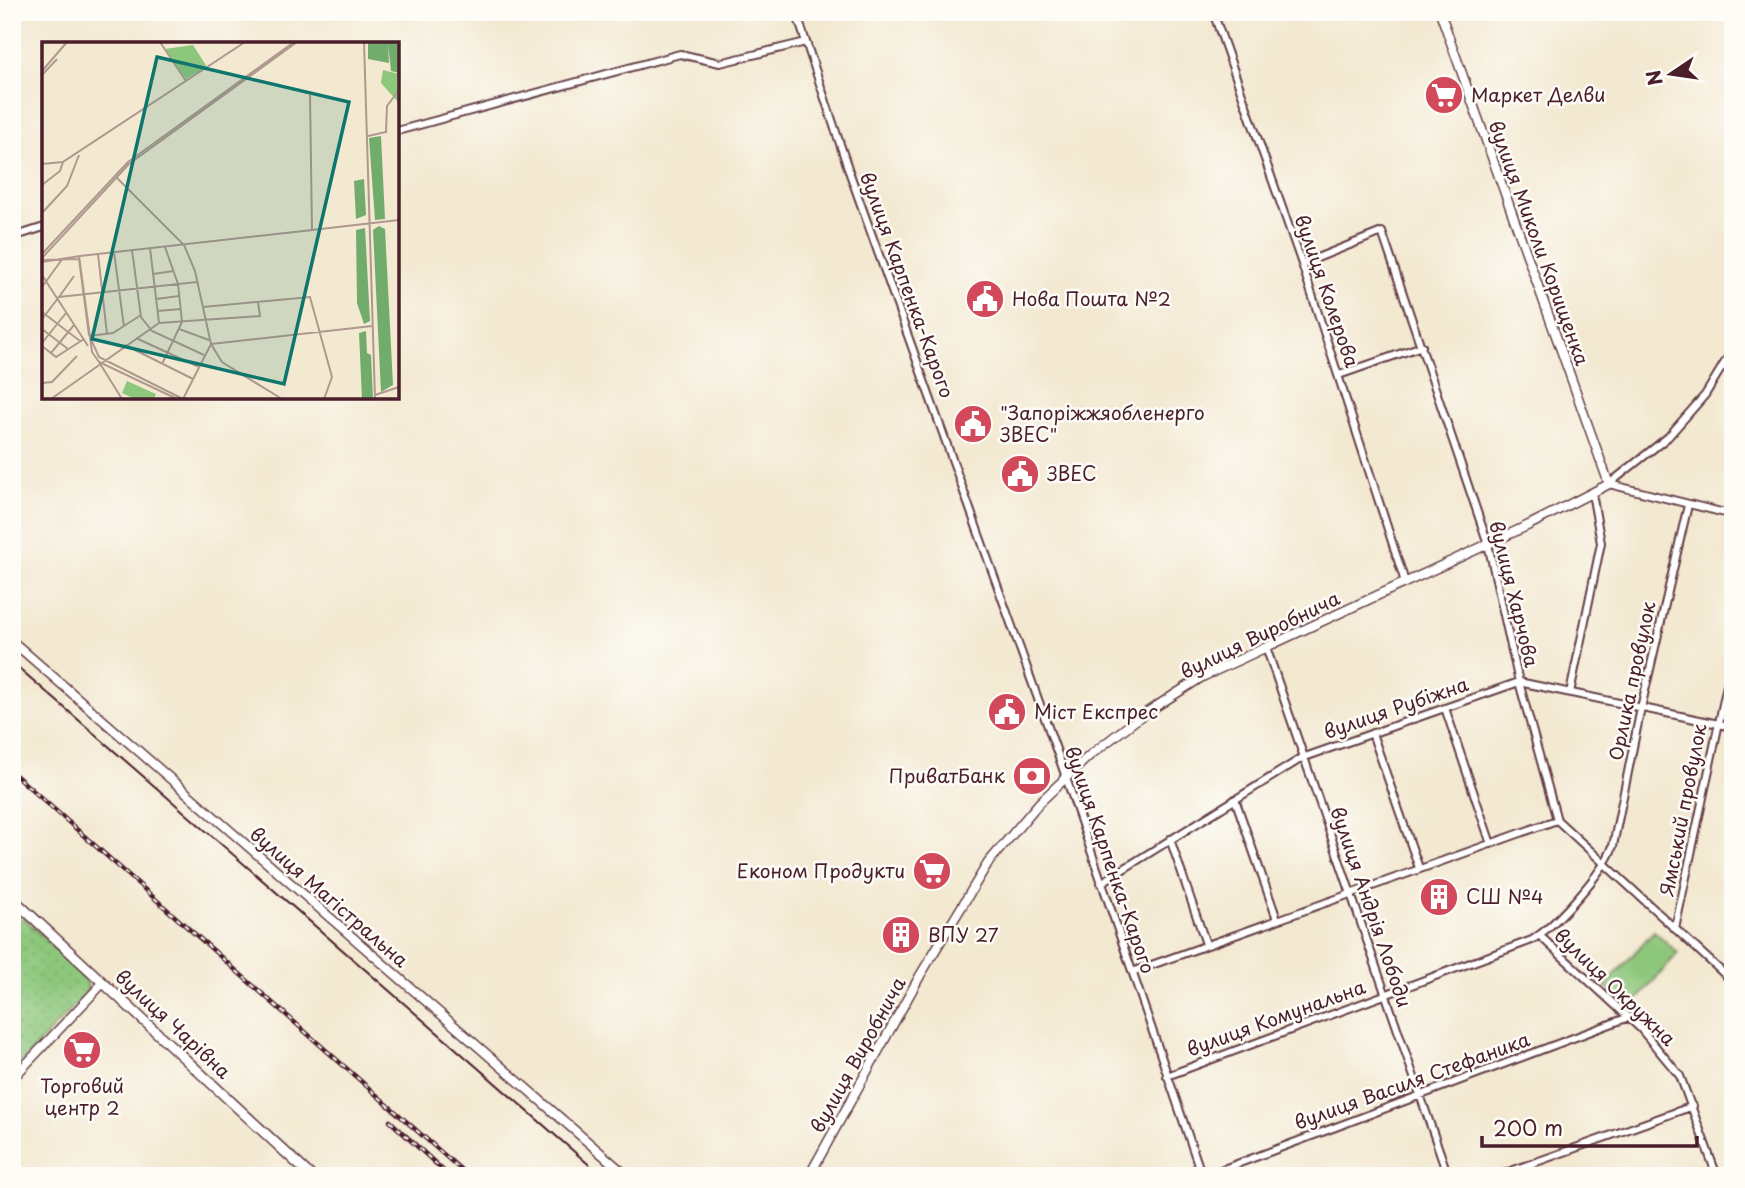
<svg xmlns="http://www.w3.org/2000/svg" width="1745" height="1188" viewBox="0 0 1745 1188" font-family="'Playpen Sans',sans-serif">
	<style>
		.park { fill: url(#park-dots); stroke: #6c7354; stroke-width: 2 }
		.garden { fill: #8dc77c; stroke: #6c7354; stroke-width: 2 }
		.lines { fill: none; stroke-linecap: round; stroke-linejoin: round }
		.minor-casing { stroke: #633d44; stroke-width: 10 }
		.tertiary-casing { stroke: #633d44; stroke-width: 11 }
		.secondary-casing { stroke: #633d44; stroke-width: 12 }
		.minor { stroke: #fff; stroke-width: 6 }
		.tertiary { stroke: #fff; stroke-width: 8 }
		.secondary { stroke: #fff; stroke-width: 9 }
		.tram { stroke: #4a1f2b; stroke-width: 2 }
		.rail-casing { stroke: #4a1f2b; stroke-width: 4.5 }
		.rail { stroke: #fdfcf7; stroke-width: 2; stroke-dasharray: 5; stroke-linecap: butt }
		.labels { text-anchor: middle; stroke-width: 5; stroke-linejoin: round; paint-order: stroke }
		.poi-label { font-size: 19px; fill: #4a1f2b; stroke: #fdfcf7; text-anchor: start }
		.street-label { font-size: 19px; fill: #4a1f2b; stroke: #fdfcf7 }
		.inset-road { fill: none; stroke: #af988e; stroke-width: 2 }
		.view { fill: #0f766e; fill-opacity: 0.15; stroke: #0f766e; stroke-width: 3.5 }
		.inset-edge { fill: none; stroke: #4a1f2b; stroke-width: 3.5 }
	</style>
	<defs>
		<pattern id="park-dots" width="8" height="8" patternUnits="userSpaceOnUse" patternTransform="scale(1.75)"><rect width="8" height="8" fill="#8dc77c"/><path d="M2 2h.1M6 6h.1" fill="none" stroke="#7baa6b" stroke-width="1.8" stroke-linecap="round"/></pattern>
	</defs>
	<rect width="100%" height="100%" fill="#fdfcf7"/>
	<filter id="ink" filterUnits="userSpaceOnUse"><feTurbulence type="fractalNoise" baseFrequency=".0143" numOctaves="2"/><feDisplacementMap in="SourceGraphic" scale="14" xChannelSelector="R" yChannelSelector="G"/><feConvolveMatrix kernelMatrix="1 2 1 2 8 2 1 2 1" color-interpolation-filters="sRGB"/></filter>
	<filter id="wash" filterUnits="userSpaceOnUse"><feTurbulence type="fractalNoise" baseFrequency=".00686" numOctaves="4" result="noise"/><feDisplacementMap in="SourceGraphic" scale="28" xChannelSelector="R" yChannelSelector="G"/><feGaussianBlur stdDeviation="1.57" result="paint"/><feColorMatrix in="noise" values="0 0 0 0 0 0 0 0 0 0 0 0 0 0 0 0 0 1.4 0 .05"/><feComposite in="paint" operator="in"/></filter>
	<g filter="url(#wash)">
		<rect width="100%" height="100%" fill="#f3e8d0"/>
		<path class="park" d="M12 906 88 980 87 992 12 1072Z"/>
		<path class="garden" d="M1654 931 1678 953 1630 1008 1605 986Z"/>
	</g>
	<g filter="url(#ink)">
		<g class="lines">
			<g class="minor-casing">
				<path id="minor" d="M796 12 806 42
					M1213 12 1302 264 1405 582
					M397 131 680 54 720 63 806 42 850 174 1062 766 1202 1176
					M13 237 44 227
					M1302 264 1382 232 1488 544 1519 682 1557 820 1733 982
					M1339 375 1422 346
					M1609 484 1668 437 1705 395 1733 349
					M1609 484 1733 515
					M1266 647 1448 1176
					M1570 693 1601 543 1592 493
					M1445 708 1491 844
					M1372 733 1419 868
					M1235 799 1277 919
					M1170 839 1206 944
					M1101 883 1302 758 1519 682 1733 727
					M1675 929 1733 657
					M1539 935 1641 1029 1680 1076 1717 1176
					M1132 972 1557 820
					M1167 1076 1532 940C1556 925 1604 872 1613 846L1641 708 1688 505
					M1205 1176 1629 1017
					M1497 1176 1693 1106"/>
			</g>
			<g class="tertiary-casing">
				<path id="tertiary" d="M12 641 627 1176
					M12 1079 103 983
					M809 1176 921 974 988 863 1039 803 1089 756 1141 716 1202 677 1529 525 1609 484 1440 12"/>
			</g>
			<g class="secondary-casing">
				<path id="secondary" d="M12 898 311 1176"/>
			</g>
			<use href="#minor" class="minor"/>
			<use href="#tertiary" class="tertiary"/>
			<use href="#secondary" class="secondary"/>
			<path class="tram" d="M12 662 602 1176"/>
			<g class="rail-casing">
				<path id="rail" d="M12 772 468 1176
					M390 1121 449 1176"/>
			</g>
			<use href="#rail" class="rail"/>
		</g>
	</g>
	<defs>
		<g id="supermarket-disc" transform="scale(2.0125)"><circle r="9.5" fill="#d1495b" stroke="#fdfcf7"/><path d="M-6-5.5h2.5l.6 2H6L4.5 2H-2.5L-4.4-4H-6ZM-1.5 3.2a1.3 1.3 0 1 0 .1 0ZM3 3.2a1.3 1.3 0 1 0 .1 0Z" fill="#fff"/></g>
		<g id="civic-disc" transform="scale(2.0125)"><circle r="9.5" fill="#d1495b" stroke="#fdfcf7"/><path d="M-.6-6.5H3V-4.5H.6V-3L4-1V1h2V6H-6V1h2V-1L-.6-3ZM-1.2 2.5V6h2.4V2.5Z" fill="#fff"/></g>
		<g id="bank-disc" transform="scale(2.0125)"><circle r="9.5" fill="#d1495b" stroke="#fdfcf7"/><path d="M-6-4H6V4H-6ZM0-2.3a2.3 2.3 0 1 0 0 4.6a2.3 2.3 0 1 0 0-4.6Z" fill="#fff"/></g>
		<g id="building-disc" transform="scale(2.0125)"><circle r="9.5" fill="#d1495b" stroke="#fdfcf7"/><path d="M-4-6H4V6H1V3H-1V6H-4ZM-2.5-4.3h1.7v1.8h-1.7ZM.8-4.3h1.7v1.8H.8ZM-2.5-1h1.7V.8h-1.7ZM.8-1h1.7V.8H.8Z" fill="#fff"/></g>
	</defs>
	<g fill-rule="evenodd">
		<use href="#supermarket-disc" x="1444" y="95"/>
		<use href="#civic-disc" x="985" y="299"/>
		<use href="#civic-disc" x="973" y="424"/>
		<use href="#civic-disc" x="1020" y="474"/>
		<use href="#civic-disc" x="1007" y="712"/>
		<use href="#bank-disc" x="1032" y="776"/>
		<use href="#supermarket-disc" x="932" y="871"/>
		<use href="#building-disc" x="1439" y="897"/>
		<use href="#building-disc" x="901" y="935"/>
		<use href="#supermarket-disc" x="82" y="1050"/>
	</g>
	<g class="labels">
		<g class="poi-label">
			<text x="1471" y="102">Маркет Делви</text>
			<text x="1012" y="306">Нова Пошта №2</text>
			<text x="1000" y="420">"Запоріжжяобленерго<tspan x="1000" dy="22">ЗВЕС"</tspan></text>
			<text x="1047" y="481">ЗВЕС</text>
			<text x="1034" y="719">Мiст Експрес</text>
			<text x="1005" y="783" text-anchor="end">ПриватБанк</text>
			<text x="905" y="878" text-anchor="end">Економ Продукти</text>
			<text x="1466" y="904">СШ №4</text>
			<text x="928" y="942">ВПУ 27</text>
			<text x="82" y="1093" text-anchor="middle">Торговий<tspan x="82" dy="22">центр 2</tspan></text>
		</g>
		<g class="street-label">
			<text transform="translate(1539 243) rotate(70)" y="7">вулиця Миколи Корищенка</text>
			<text transform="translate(907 285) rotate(70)" y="7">вулиця Карпенка-Карого</text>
			<text transform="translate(1327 291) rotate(71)" y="7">вулиця Колерова</text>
			<text transform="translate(1514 594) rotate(76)" y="7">вулиця Харчова</text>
			<text transform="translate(1260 635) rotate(-26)" y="7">вулиця Виробнича</text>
			<text transform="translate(1632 681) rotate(-78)" y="7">Орлика провулок</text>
			<text transform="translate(1396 708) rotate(-19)" y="7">вулиця Рубіжна</text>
			<text transform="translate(1683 810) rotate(-79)" y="7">Ямський провулок</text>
			<text transform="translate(1110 860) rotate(71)" y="7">вулиця Карпенка-Карого</text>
			<text transform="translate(329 897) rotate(41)" y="7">вулиця Магістральна</text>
			<text transform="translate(1371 907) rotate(71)" y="7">вулиця Андрія Лободи</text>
			<text transform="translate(1615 987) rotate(44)" y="7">вулиця Окружна</text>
			<text transform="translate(1276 1018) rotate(-20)" y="7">вулиця Комунальна</text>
			<text transform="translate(173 1024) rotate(43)" y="7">вулиця Чарівна</text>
			<text transform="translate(858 1055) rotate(-61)" y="7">вулиця Виробнича</text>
			<text transform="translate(1412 1081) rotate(-20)" y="7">вулиця Василя Стефаника</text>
		</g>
	</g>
	<g transform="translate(42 42)">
		<rect width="357" height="357" fill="#f3e8d0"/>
		<path d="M326 0H357V31L349 29 346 2 347 21 326 17ZM339 94 343 177 333 178 327 96ZM322 137 324 173 314 177 312 139ZM337 184 343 187 351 343 339 350 331 188ZM323 186 328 279 322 282 315 261 314 188ZM324 289 325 311 329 313 331 357H320L317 291Z" fill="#72ac6c"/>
		<path d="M151 3 165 25 144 37 123 7Z" fill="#8dc77c"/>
		<path d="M341 28 357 32V61L339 41ZM85 339 114 352 112 357H93L80 351Z" fill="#8dc77c"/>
		<path class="inset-road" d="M118 0 144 39M322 0 333 357M0 29 25 0M0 33 15 17M326 94 344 90 345 64 357 48M0 122 21 120M74 135 142 203 153 229 169 302 180 320 240 357M0 143 18 129 21 120 203 0M0 171 25 144 37 113M270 188 357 178M357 190V244M108 206 117 281M90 208 99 275 110 289 162 313M72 210 82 285M0 212 86 120 252 0M56 212 65 292M37 214 50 310 57 320 135 357M38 214 270 188 268 53M0 216 87 122 255 0M0 218 37 217 47 293 57 315 141 357M0 220 38 214M111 232 132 229M0 233 46 304M0 245 21 216M17 255 32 234M114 257 137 254M161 265 268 255 290 335 282 357M115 269 139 267M0 270 38 299M0 277 17 255 155 240M0 287 26 307M137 287 167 298M47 294 71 291 99 273M94 296 157 325M0 301 24 271M169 302 330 284M83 303 151 337M0 304 14 315 42 297M9 311 32 283M57 320 80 357M120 322 140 280 136 242 123 205M0 341 10 340 35 314M333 353 357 345M9 357 117 281 218 274 216 260M141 357 169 302"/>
		<path class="view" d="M115 15 307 60 242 342 50 297Z"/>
		<rect width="357" height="357" class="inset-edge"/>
	</g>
	<rect width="1745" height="1188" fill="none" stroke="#fdfcf7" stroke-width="42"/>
	<g transform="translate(1671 74) rotate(257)" stroke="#fdfcf7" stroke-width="5" paint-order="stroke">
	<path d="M0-5L12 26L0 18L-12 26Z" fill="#4a1f2b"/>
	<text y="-10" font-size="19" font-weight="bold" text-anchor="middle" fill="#4a1f2b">N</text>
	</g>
	<path d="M1482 1136v10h215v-10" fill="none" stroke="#4a1f2b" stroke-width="3.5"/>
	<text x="1493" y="1136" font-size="21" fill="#4a1f2b" stroke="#fdfcf7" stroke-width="5" paint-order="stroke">200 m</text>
</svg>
